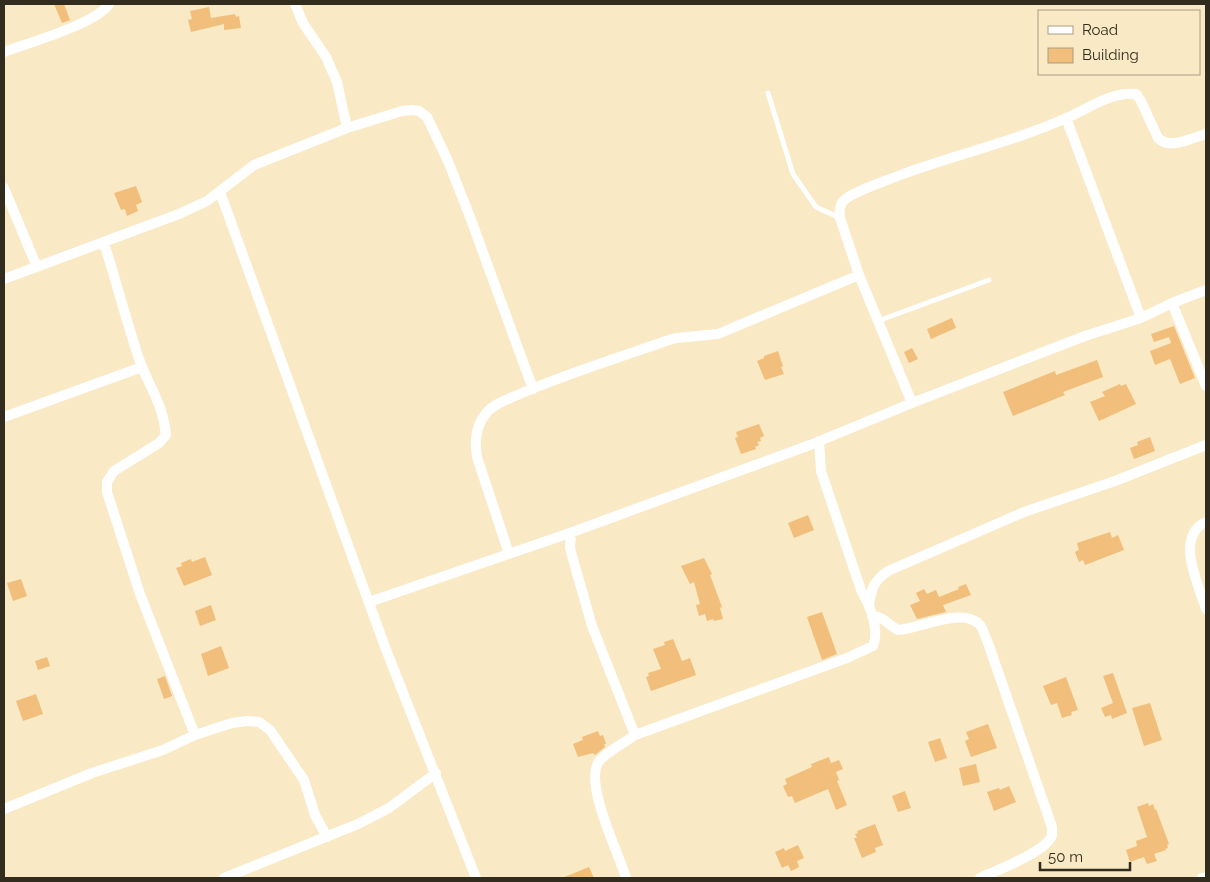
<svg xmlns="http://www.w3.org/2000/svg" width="1210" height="882" viewBox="0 0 1210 882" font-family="Raleway,sans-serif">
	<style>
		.building { fill: #f1be7b }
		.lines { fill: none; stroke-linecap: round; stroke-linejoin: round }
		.service { stroke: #fff; stroke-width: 5 }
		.minor { stroke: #fff; stroke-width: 10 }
	</style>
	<rect width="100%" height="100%" fill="#f9e9c5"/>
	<path class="building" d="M54 4H64L70 20 62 23Z
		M209 7 211 18 235 14 236 17 239 16 241 28 224 30V24L191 32 188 20 192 19 190 11Z
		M136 186 142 202 136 205 138 211 127 216 125 209 121 210 114 193Z
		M952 318 956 328 931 339 927 329Z
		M1174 326 1195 378 1180 384 1170 359 1155 365 1150 351 1171 343 1169 337 1154 342 1151 334Z
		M912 348 918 359 909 363 904 352Z
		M778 351 783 366 781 367 784 374 765 380 757 361 764 358V356Z
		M1097 360 1103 377 1063 392 1065 395 1013 416 1003 392 1055 371 1056 375Z
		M1120 384 1121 386 1126 384 1136 404 1099 421 1090 402 1105 396 1102 392Z
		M759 424 764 436 760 438 761 441 757 442 759 445 755 447 756 449 741 454 735 438 738 437 736 432Z
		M1150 437 1155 451 1134 459 1130 448 1138 445 1137 442Z
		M808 515 814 530 794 538 788 523Z
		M1110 532 1112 538 1118 535 1124 550 1085 565 1083 560 1079 562 1075 552 1079 550 1077 543Z
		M205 557 212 575 184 586 176 568 182 566 181 563 191 559 192 562Z
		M704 558 712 574 710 575 722 607 720 608 723 619 714 621 713 619 707 621 705 614 699 616 696 605 700 604 694 582 690 584 681 566Z
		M21 579 27 596 13 601 7 583Z
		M966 584 971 595 943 605 946 612 917 619 910 605 920 601 916 593 924 589 927 594 936 590 939 597 959 589 958 587Z
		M211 605 216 620 200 626 195 611Z
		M822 612 837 654 822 660 807 617Z
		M673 639 682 661 690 658 696 675 651 691 646 677 649 676 648 673 661 669 653 649 665 645 664 642Z
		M221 646 229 668 208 676 201 654Z
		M47 657 50 666 38 670 35 661Z
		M1113 673 1127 713 1112 719 1111 715 1105 717 1101 708 1113 703 1103 676Z
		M165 676 172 696 164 699 157 679Z
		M1066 677 1078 710 1071 712 1072 715 1062 718 1057 703 1051 705 1043 686Z
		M36 694 43 714 23 721 16 701Z
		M1150 703 1162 740 1144 746 1132 708Z
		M988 724 997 748 971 757 965 741 969 739 966 732Z
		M598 731 600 736 603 735 606 744H604L605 747 595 755 593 753 578 757 573 744 583 740 582 737Z
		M940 738 947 758 935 762 928 742Z
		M829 757 831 763 839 760 843 769 836 772 839 780 837 781 847 805 836 810 828 789 795 803 792 796 788 797 783 786 787 784 785 779 812 767 811 764Z
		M976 764 980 782 963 786 959 768Z
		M1009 786 1016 802 994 811 987 792 999 788 1000 790Z
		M905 791 911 808 898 812 892 796Z
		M1148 803 1149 806 1153 804 1155 810 1156 809 1169 844 1167 845 1168 848 1165 849 1166 850 1154 854 1157 861 1147 864 1144 857 1130 862 1126 850 1137 846 1136 841 1147 837 1137 807Z
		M875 824 883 845 875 848 876 852 862 858 854 838H857L855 834 858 833 857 831Z
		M798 845 804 858 797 861 799 867 791 871 788 865 782 868 775 852 784 848 785 851Z
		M589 867 594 878H562Z"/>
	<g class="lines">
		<path class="service" d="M768 93 793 174 816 207 840 218
			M878 321 989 280"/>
		<path class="minor" d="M4 52C28 43 96 24 109 4
			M1066 118 1141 318
			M347 128 402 111 412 110 419 111 427 117 448 161 470 217 533 389
			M4 188 37 267
			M220 192 385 647 476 878
			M104 243C116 281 126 319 138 356 148 386 163 402 166 435L159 443 114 471 107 482V492L140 594 195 735
			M4 279 179 214 207 201 254 165 347 128 337 82 326 57 303 23 295 4
			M1172 303 1206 386
			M912 403 859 275 840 218C839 208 840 201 850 196 866 187 886 181 903 174 958 154 1015 141 1069 117 1089 108 1113 91 1136 94L1141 101 1158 138C1169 150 1192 138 1206 134
			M4 417 142 367
			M1206 522C1174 536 1199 586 1206 609
			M571 533 570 548 573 559 592 626 635 735 847 658 873 646C880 628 870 606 861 590L821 471 819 441
			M509 554 477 457C474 440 476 424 488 411 497 402 511 398 522 393 569 373 618 358 666 341L676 338 718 334 859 275
			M369 602 567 534 810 445 912 403 1085 336 1141 318 1172 303 1206 290
			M869 605C872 587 873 582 888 571L1024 512 1115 481 1206 445
			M872 616C884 616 888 625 898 630 919 629 963 606 980 625 984 630 985 637 988 643L1052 827C1052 830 1052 833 1052 835 1047 852 995 871 980 878
			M4 809 92 773 163 750 195 735 232 723 247 721 259 722 270 730 304 780 315 815 327 837
			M224 878 358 824 389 808 436 773
			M626 878C619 853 582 781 600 760 610 750 624 743 635 735
			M1202 878 1206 877"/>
	</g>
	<rect width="1210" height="882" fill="none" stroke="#322c1e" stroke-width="10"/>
	<rect x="1038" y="10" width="162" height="65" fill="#f9e9c5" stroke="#a99d82"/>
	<rect x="1048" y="26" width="25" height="8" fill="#ffffff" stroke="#a99d82"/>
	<text x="1082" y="35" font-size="15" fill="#322c1e">Road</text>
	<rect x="1048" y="48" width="25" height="15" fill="#f1be7b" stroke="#a99d82"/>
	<text x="1082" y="60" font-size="15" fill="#322c1e">Building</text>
	<path d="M1040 862v8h90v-8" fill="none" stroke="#322c1e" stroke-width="2.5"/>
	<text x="1048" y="862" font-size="15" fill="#322c1e" stroke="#f9e9c5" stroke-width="4" paint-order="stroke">50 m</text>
</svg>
